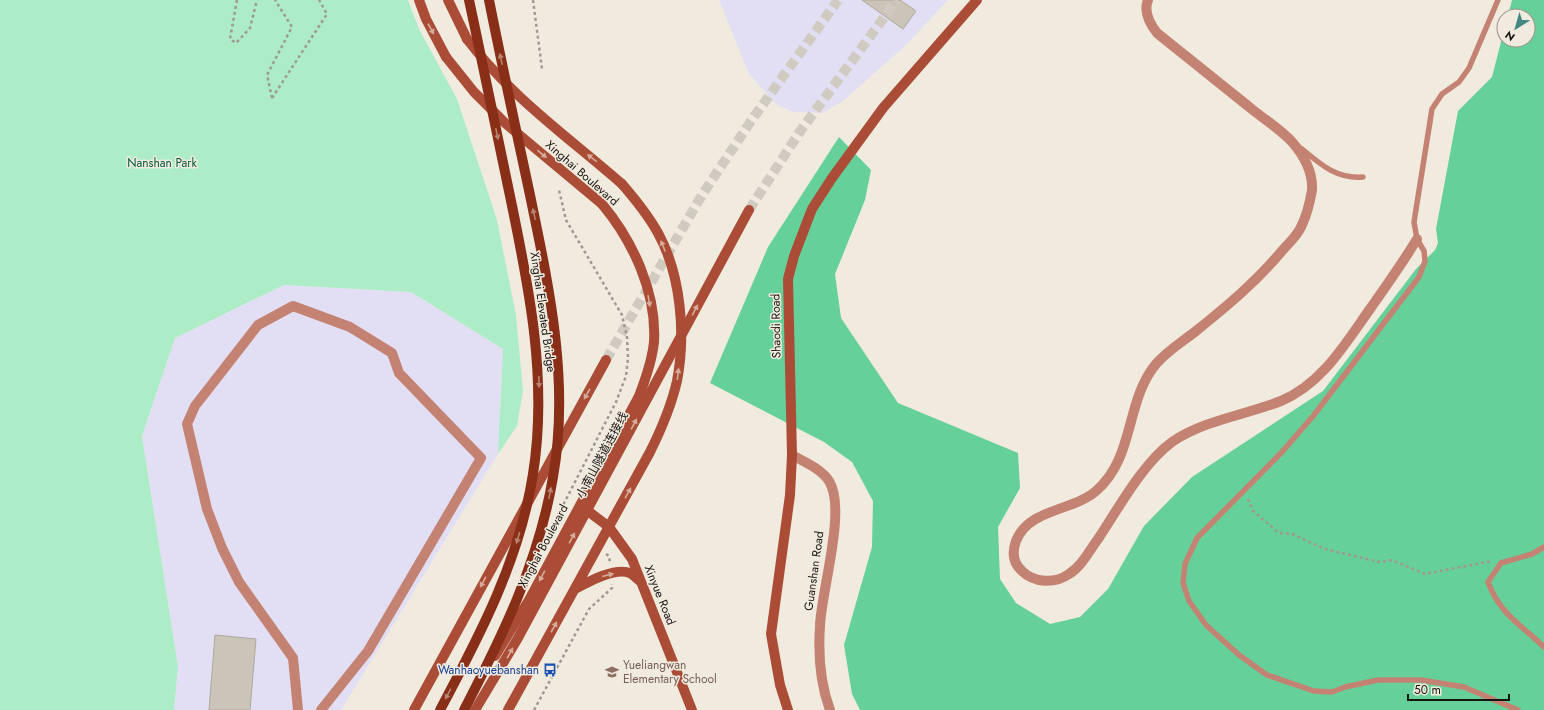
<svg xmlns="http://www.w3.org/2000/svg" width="1544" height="710" viewBox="0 0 1544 710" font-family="Jost,'Noto Sans SC',sans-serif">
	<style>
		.industrial { fill: #e2dff5 }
		.green { fill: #acedc8 }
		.forest { fill: #65d099 }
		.building { fill: #cbc5b9; stroke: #ada89c }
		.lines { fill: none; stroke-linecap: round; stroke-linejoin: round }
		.secondary-tunnel { stroke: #d0cbc0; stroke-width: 10; stroke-dasharray: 10 5; stroke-linecap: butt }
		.path { stroke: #9e9a91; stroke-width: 2.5; stroke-dasharray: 3 3; stroke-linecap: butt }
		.lane { stroke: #c48372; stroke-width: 5.5 }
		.street { stroke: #c48372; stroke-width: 10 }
		.secondary { stroke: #ab4d36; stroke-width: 10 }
		.secondary-bridge { stroke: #ab4d36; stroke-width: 10 }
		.primary-bridge { stroke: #892f18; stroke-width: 10 }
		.oneway { fill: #d5ac9b }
		.oneway2 { fill: #b88472 }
		.labels { text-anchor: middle; stroke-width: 3; stroke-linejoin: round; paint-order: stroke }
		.park-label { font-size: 12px; fill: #005937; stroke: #f1ebdf }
		.street-label { font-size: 12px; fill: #161410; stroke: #f1ebdf }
		.education-label { font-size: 12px; fill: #785e54; stroke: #f1ebdf; text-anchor: start }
		.transit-label { font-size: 12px; fill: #164399; stroke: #f1ebdf; text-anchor: end }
	</style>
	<rect width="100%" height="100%" fill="#f1ebdf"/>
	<path class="industrial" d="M719 0H948L906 45 843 101 822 113 793 112 776 104 749 74Z
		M284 285 411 292 503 349 498 454 341 710H174L178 667 142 436 175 338Z"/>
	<path class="green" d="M0 0H408L419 29 457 99 497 220 516 315 523 391 517 426 498 454 503 349 411 292 284 285 175 338 142 436 178 667 174 710H0Z"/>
	<path class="forest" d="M1512 0H1544V710H860L852 694 844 645 872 547 873 501 852 462 824 442 710 383 768 247 839 137 871 170 865 200 835 274 841 318 898 403 1018 453 1020 488 998 527 1000 579 1016 603 1050 624 1080 617 1108 589 1144 526 1192 477 1323 391 1416 269 1435 250 1438 243 1436 229 1458 111 1492 77 1504 30V40H1528V16H1508Z"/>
	<path class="building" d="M862 0H900L916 11 903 29Z
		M215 635 256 639 250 710H209Z"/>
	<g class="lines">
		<path class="secondary-tunnel" d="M749 210 801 130 897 0
			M606 360 702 195 751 121 838 0"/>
		<path class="path" d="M237 0 230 39 236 43 250 28 257 0
			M533 0 542 69
			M272 98 327 14 319 0
			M272 98 267 75 292 27 275 0
			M1248 499 1253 511 1279 533 1292 534 1325 549 1379 562 1392 560 1425 574 1492 561
			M558 515 616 402 626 376 628 358 627 337 622 315 566 220 559 190
			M606 554 609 556 610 563
			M534 710 589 609 612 588V584"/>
		<path class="lane" d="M1498 0 1469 68 1459 82 1442 94 1432 109 1414 222 1417 239 1424 251 1425 261 1419 277 1314 415 1282 452 1197 538 1185 564 1183 583 1189 601 1206 625 1239 655 1267 675 1314 691 1332 692 1345 687 1378 680H1421L1464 687 1518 710
			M1302 149C1321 165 1337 179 1363 177
			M1544 547 1532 554 1501 563 1488 582C1500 614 1520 624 1544 647"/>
		<path class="street" d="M1148 0C1143 12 1150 24 1157 33 1187 57 1218 82 1248 106 1262 118 1281 129 1293 143 1304 156 1313 172 1312 190 1310 202 1307 215 1301 227 1297 236 1288 244 1281 252 1256 282 1227 306 1196 331 1182 342 1167 351 1156 364 1125 401 1135 458 1096 491 1073 511 1028 509 1016 541 1012 552 1013 563 1022 571 1034 583 1055 584 1069 574 1082 566 1089 551 1098 539 1118 509 1143 463 1172 442 1204 420 1246 415 1281 401 1322 384 1345 344 1370 309 1386 286 1402 264 1417 239
			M792 455C805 462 821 469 829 481 847 509 821 592 820 626 818 655 820 683 830 710
			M298 710 293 658 239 582 222 548 207 509 187 424 195 406 258 325 293 306 350 327 392 353 399 373 481 458 368 651 321 710"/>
		<path class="secondary" d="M419 0 426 19 446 57
			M448 0 467 39
			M580 505 609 527 632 559 692 710
			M575 589C588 582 615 567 630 573 634 575 637 579 640 581
			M495 656 529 600 639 396C646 378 652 361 654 342 657 293 633 241 602 204
			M414 710 606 360
			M508 710 650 452C661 430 671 407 677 381 686 334 681 275 658 233 648 215 635 199 622 184
			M788 710 780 685 771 634 790 495 792 455 788 279 794 256 812 209 832 178 883 108 977 0"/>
		<path class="secondary-bridge" d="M467 39C512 98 567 136 622 184
			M446 57 474 92 505 123 602 204
			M475 710 518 638 749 210"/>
		<path class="primary-bridge" d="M440 710C480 635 520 559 533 474 548 380 529 287 510 196 496 130 483 65 469 0
			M464 710C503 635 539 561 553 477 570 382 549 287 530 195 516 130 502 65 489 0"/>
	</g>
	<defs><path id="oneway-solid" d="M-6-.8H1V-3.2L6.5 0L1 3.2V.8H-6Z"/></defs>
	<g class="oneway">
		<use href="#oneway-solid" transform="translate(431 29) rotate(61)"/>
		<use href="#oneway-solid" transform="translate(542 154) rotate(39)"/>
		<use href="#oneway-solid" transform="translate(592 158) rotate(-142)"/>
		<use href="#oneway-solid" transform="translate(663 246) rotate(-112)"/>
		<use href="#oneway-solid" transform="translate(649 301) rotate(80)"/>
		<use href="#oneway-solid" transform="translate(695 310) rotate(-62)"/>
		<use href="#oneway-solid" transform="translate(678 374) rotate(-83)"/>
		<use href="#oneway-solid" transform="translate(587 394) rotate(119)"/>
		<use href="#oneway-solid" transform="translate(634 424) rotate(-62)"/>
		<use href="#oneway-solid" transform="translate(628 493) rotate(-61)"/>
		<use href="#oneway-solid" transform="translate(572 538) rotate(-62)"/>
		<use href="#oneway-solid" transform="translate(608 575) rotate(-14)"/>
		<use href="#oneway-solid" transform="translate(542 576) rotate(118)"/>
		<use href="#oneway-solid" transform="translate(483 582) rotate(119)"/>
		<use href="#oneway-solid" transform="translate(554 627) rotate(-61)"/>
		<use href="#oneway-solid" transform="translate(510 653) rotate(-61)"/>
	</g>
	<g class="oneway2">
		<use href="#oneway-solid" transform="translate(501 59) rotate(-102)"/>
		<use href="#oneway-solid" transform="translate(497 134) rotate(78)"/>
		<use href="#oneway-solid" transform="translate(534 214) rotate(-102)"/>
		<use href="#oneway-solid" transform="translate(539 382) rotate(89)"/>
		<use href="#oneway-solid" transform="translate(550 493) rotate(-79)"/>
		<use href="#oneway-solid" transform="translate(518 538) rotate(106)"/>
		<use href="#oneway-solid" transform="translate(448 694) rotate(118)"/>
	</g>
	<defs>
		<g id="bus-bare" transform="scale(1.08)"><path d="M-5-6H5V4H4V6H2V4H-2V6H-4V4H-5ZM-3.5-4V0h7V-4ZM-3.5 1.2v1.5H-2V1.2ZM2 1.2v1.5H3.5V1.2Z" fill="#1a4fb4" stroke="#f1ebdf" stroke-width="2.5" paint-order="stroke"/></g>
		<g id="school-bare" transform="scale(1.08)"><path d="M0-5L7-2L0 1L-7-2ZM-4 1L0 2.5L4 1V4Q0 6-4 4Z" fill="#8d6e63" stroke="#f1ebdf" stroke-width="2.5" paint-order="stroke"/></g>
	</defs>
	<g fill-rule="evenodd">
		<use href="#bus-bare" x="550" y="670"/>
		<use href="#school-bare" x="612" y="672"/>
	</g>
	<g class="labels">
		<g class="park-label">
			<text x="162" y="167">Nanshan Park</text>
		</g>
		<g class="street-label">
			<text transform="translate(582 173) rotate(41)" y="4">Xinghai Boulevard</text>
			<text transform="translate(543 312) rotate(82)" y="4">Xinghai Elevated Bridge</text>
			<text transform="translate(776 326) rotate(-91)" y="4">Shaodi Road</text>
			<text transform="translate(602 455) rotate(-62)" y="4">小南山隧道连接线</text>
			<text transform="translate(543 546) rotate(-62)" y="4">Xinghai Boulevard</text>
			<text transform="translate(814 571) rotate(-82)" y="4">Guanshan Road</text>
			<text transform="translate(660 595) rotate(68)" y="4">Xinyue Road</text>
		</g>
		<g class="education-label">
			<text x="623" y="669">Yueliangwan<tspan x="623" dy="14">Elementary School</tspan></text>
		</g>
		<g class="transit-label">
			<text x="539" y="674">Wanhaoyuebanshan</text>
		</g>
	</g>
	<g transform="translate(1516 28) rotate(217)"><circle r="19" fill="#f1ebdf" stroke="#99958c"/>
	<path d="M0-3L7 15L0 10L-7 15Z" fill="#428982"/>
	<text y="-6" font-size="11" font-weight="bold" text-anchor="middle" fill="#161410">N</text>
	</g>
	<path d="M1408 694v6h101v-6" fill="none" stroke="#161410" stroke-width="2"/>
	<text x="1414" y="694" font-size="12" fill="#161410" stroke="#f1ebdf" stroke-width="3" paint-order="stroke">50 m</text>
</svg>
